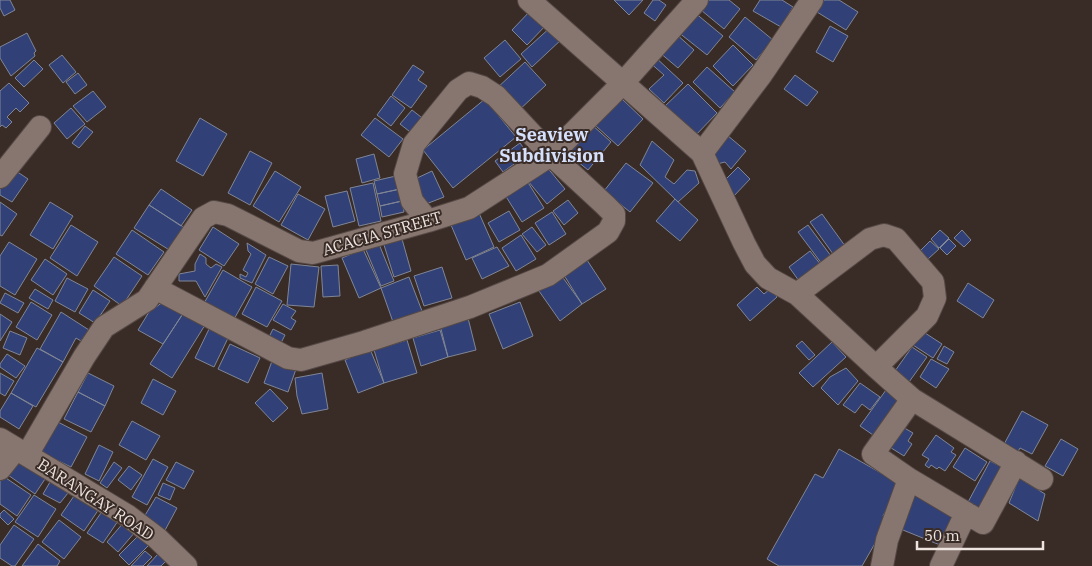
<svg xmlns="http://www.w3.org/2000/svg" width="1092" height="566" viewBox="0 0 1092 566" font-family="'IBM Plex Serif',serif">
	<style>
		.building { fill: #314177; stroke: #808695 }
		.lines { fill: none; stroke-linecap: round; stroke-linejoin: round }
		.minor-casing { stroke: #564945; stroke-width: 24 }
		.minor { stroke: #877670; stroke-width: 22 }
		.labels { text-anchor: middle; stroke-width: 4; stroke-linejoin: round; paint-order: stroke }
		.street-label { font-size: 16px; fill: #eee4e0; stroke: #392b26 }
		.neighbourhood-label { font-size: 18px; font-weight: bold; fill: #d5e0fc; stroke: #392b26 }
	</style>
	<rect width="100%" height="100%" fill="#392b26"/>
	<path class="building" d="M0 0H10L15 10 4 16 0 8Z
		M614 0H643L629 15Z
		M653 0H659L666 5 655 21 644 13Z
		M709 0H729L740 9 724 29 701 10Z
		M760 0H782L793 7 781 27 753 11Z
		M824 0H839L858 12 846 30 817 12Z
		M532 9 547 24 527 45 512 30Z
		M694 12 723 36 707 55 678 32Z
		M745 17 773 40 756 60 729 37Z
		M552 26 563 38 532 67 521 54Z
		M830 26 848 36 833 62 816 52Z
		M27 33 36 51 34 53 35 56 11 76 0 58V47Z
		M675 33 694 50 678 68 659 52Z
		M505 40 521 59 500 77 484 58Z
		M733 45 753 65 733 86 713 66Z
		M62 55 76 72 63 83 49 65Z
		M653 55 683 83 664 103 649 89 664 75 648 61Z
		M34 60 43 69 24 87 15 78Z
		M525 62 546 85 517 112 496 89Z
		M413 65 424 72 418 80 427 86 411 108 392 95Z
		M707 67 735 92 720 108 693 82Z
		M78 73 87 85 75 94 66 82Z
		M795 75 818 92 807 106 784 89Z
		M9 83 29 103 20 112 16 108 7 117 12 122 6 128 2 125 0 127V91Z
		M688 84 717 113 693 138 663 108Z
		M93 91 106 107 87 122 73 106Z
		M391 96 405 108 391 126 377 115Z
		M621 98 643 119 618 146 596 126Z
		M485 99 516 137 453 188 423 150Z
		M71 108 85 124 67 139 54 123Z
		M412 110 426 121 414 135 400 124Z
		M200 118 227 134 203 176 176 161Z
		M375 118 403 139 389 157 361 135Z
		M591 124 611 142 588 170 567 153Z
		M85 126 93 132 79 148 72 143Z
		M727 135 746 151 731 169 725 162 717 164 713 153Z
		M652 141 674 160 665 177 674 184 687 170 695 171 699 183 678 202 640 165Z
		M520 143 528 154 503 172 495 161Z
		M250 151 272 163 250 205 228 193Z
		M374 154 380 178 362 183 356 159Z
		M626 163 653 183 630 212 604 191Z
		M546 166 565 189 547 204 528 181Z
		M10 167 28 179 12 202 0 195V182Z
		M738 167 750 179 732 198 719 186Z
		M275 171 301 187 279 222 253 206Z
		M432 171 444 197 426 204 415 179Z
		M396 176 400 189 377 194 374 181Z
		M527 181 544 208 522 222 505 195Z
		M373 183 381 221 359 226 350 188Z
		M161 189 192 210 181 226 149 205Z
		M400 189 402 201 380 206 377 194Z
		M347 191 355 221 333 227 325 196Z
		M298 194 325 209 308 240 281 225Z
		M675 199 698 220 680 241 656 221Z
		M568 200 578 213 564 225 553 211Z
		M402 201 404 212 382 217 380 206Z
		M0 202 17 214 2 236 0 235Z
		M50 202 73 216 53 249 30 235Z
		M149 205 185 228 171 251 134 228Z
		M509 211 520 230 499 242 488 223Z
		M552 212 566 234 549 245 535 223Z
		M479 213 494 247 466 260 451 225Z
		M822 214 848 250 836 258 810 222Z
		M71 225 98 242 77 276 50 258Z
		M808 225 831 256 822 264 798 232Z
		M213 227 239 244 224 266 199 250Z
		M532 227 546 245 537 252 522 234Z
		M132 230 164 252 148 275 116 254Z
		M940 230 949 238 939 248 931 239Z
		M962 230 971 240 964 247 954 238Z
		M521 235 536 259 516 271 502 248Z
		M402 239 411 271 394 277 384 245Z
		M949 239 956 246 947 255 940 248Z
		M930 241 939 249 928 259 920 251Z
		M9 242 37 259 15 295 0 286V256Z
		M247 243 266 255 252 283 240 278V274L246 277 248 273 243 270 251 254 248 251Z
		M379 244 394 281 381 286 366 250Z
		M497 247 509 266 482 279 472 258Z
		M363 249 381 288 359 298 342 258Z
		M810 251 821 265 799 281 789 267Z
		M200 254 206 258V264L211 268 216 264 222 267 205 297 196 281H179V274L195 271V264Z
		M114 257 142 276 122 306 94 286Z
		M269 257 288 266 273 294 255 284Z
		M585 257 606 289 582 304 562 272Z
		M45 259 67 274 53 295 31 280Z
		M291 264 319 267 314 307 287 305Z
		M338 265 340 296 323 297 321 266Z
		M442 267 452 298 424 306 414 276Z
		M223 270 252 287 233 321 203 305Z
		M561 275 582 304 560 321 539 291Z
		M409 277 422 311 393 322 381 288Z
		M67 278 88 289 75 312 55 301Z
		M968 283 994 300 983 318 957 301Z
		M256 287 282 301 267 327 242 314Z
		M757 287 764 294 770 289 777 297 750 321 737 305Z
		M35 289 53 300 48 309 29 298Z
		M93 290 110 301 95 323 79 313Z
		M5 293 24 303 18 313 0 303Z
		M31 302 52 315 37 340 16 327Z
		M163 302 184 312 163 344 138 330 149 312Z
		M520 302 533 336 503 349 489 314Z
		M283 304 296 311 291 318 296 321 291 330 273 320Z
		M61 312 89 330 81 341 76 338 63 362 40 349Z
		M184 312 205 325 172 378 150 364Z
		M0 314 12 322 0 341Z
		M468 318 476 350 448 357 440 325Z
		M210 327 229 336 214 367 195 358Z
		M273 329 285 335 281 343 269 337Z
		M440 330 448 357 421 366 413 338Z
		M10 331 27 338 20 355 3 348Z
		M922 331 942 344 933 358 913 345Z
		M407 340 417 373 384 383 374 350Z
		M802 341 815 355 809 360 796 346Z
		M832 342 846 357 813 387 799 373Z
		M230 344 260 358 248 383 218 369Z
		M944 346 954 352 947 364 937 359Z
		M912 347 927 357 909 382 895 371Z
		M37 348 63 362 36 407 11 393Z
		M370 349 384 383 358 393 345 360Z
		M7 354 25 366 16 378 0 367V364Z
		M931 359 949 369 936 388 920 377Z
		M272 361 296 369 288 392 264 383Z
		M846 368 858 381 838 405 821 388 830 377Z
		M0 373 14 381 5 396 0 393Z
		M88 373 114 386 105 406 78 392Z
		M322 373 328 409 302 414 297 396 295 378Z
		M153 379 176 391 163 415 141 403Z
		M860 383 880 397 870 410 862 404 855 413 843 405Z
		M270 389 288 408 273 422 255 403Z
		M886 390 899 399 873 435 860 426Z
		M78 392 105 406 91 432 64 419Z
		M11 393 33 406 19 429 0 417V411Z
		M1022 411 1048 425 1032 454 1020 448 1016 455 1002 448Z
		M54 420 87 437 71 467 38 451Z
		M132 421 160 436 146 460 119 445Z
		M901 426 913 433 908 441 912 444 904 456 888 446Z
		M936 435 954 448 951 452 956 455 945 471 939 467 937 469 931 465 929 468 925 465 929 459 922 455Z
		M1061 439 1078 449 1063 476 1045 466Z
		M99 445 113 452 99 481 85 474Z
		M965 448 987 462 975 481 953 467Z
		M839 449 900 484 883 516 889 519 862 566H779L767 559 815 474 823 478Z
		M20 458 47 476 35 494 8 475Z
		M153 459 168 467 147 505 132 497Z
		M990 461 1006 469 984 513 967 504Z
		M114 462 122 468 107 488 100 483Z
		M176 462 194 471 184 489 166 480Z
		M129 466 142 475 131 490 118 480Z
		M0 474 31 495 17 516 0 504Z
		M1019 478 1045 494 1038 521 1009 503Z
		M50 482 68 493 60 503 43 494Z
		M163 483 175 488 170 500 158 495Z
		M914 491 960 510 945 547 898 528Z
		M76 493 99 509 84 531 61 515Z
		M34 495 56 509 38 537 15 522Z
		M156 497 177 508 163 534 141 522Z
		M4 510 14 519 8 525 0 517V514Z
		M103 510 118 521 103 543 87 533Z
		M59 520 81 537 64 559 42 542Z
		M124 522 135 532 118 552 107 542Z
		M14 525 34 539 15 566H12L0 558V545Z
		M139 535 149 545 129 565 119 555Z
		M38 544 60 561 57 566H22Z
		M145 551 152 557 143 566H131Z
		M158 554 166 561 161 566H147Z"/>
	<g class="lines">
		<g class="minor-casing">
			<path id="minor" d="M529 0 702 153 744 243 755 264 768 278 797 294 876 367 912 399 1042 479
				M702 153 761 75 812 0
				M0 177 40 127
				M155 288 288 358 301 360 364 342 470 307 548 275 608 232 614 221V214L605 205 551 155 496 96 482 87 469 83 458 90 414 144 405 174 412 201 428 221
				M797 294 870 239 884 235 896 239 933 282 935 298 927 316 876 367
				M912 399 873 454 909 479 983 523 1016 462
				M0 439 128 516 157 538 186 566
				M27 455 84 357 104 327 147 300 203 218 214 212 228 215 299 251 313 253 428 221 469 208 551 155 622 84 697 0
				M0 469 16 449
				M882 566 887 540 909 479
				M941 566 966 513"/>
		</g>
		<use href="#minor" class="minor"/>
	</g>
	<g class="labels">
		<g class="street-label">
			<text transform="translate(382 233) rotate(-16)" y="6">ACACIA STREET</text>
			<text transform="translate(96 499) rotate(33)" y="6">BARANGAY ROAD</text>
		</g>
		<g class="neighbourhood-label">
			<text x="552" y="141">Seaview<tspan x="552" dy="21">Subdivision</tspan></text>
		</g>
	</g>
	<path d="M917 541v8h126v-8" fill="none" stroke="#eee4e0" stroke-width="2.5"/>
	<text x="924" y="541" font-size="15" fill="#eee4e0" stroke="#392b26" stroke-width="4" paint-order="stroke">50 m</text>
</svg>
